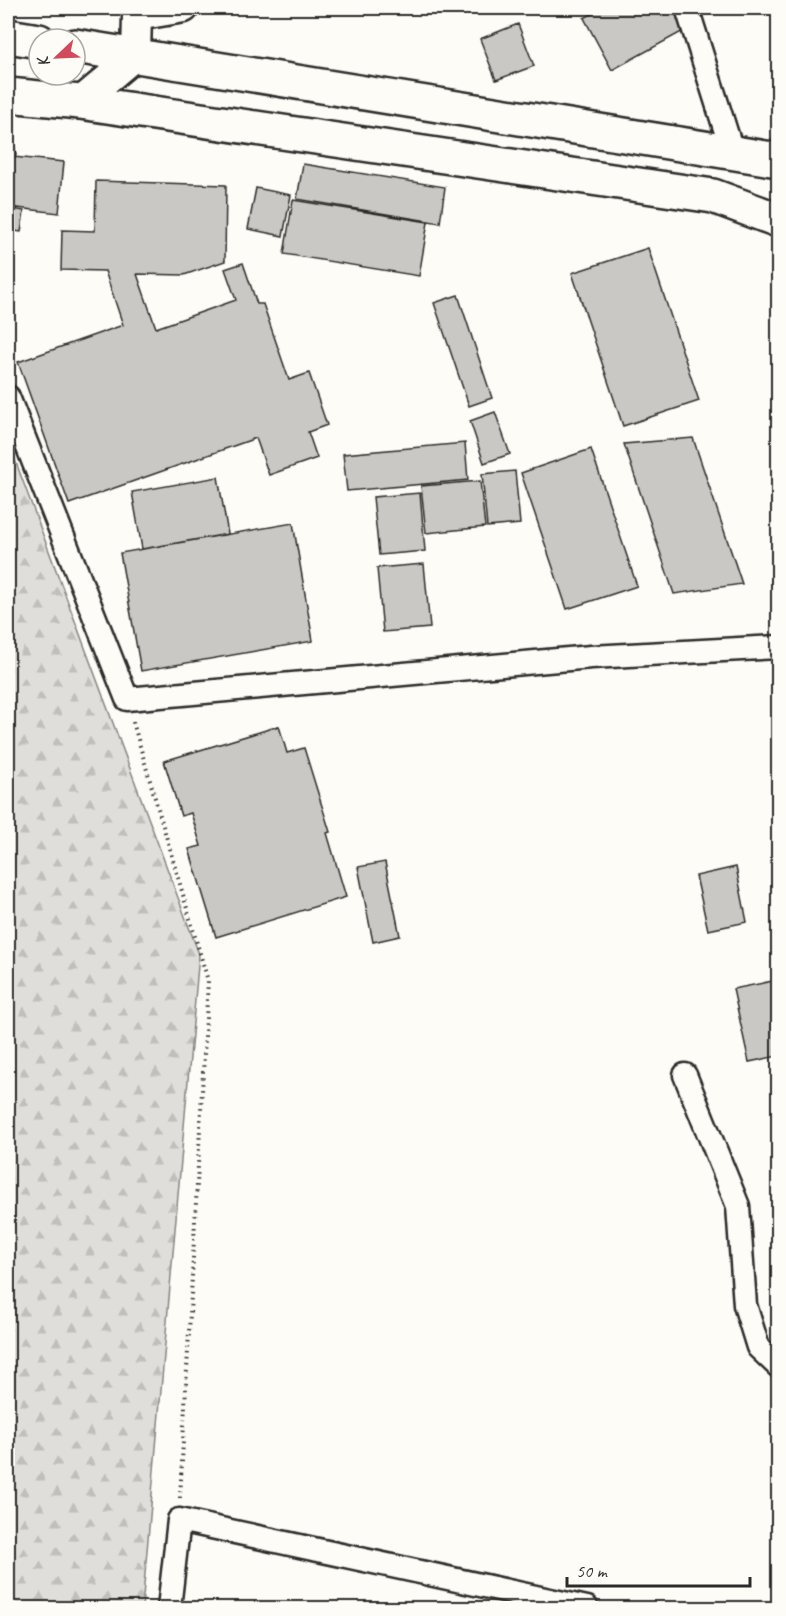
<svg xmlns="http://www.w3.org/2000/svg" width="786" height="1616" viewBox="0 0 786 1616" font-family="Caveat,sans-serif">
	<style>
		.forest { fill: url(#forest-firs); stroke: #858482; stroke-width: 1.5 }
		.building { fill: #c9c8c4; stroke: #2b2b2b; stroke-width: 1.5 }
		.lines { fill: none; stroke-linecap: round; stroke-linejoin: round }
		.minor-casing { stroke: #2b2b2b; stroke-width: 27 }
		.tertiary-casing { stroke: #2b2b2b; stroke-width: 33 }
		.secondary-casing { stroke: #2b2b2b; stroke-width: 38 }
		.path { stroke: #2b2b2b; stroke-width: 4; stroke-dasharray: 1.5 4.5; stroke-linecap: butt }
		.minor { stroke: #fdfcf7; stroke-width: 22 }
		.tertiary { stroke: #fdfcf7; stroke-width: 28 }
		.secondary { stroke: #fdfcf7; stroke-width: 33 }
	</style>
	<defs>
		<pattern id="forest-firs" width="22" height="20" patternUnits="userSpaceOnUse" patternTransform="scale(1.5)"><rect width="22" height="20" fill="#dfdeda"/><path d="M5 1l3.5 6h-7zM16 11l3.5 6h-7z" fill="#c0bfbb"/></pattern>
	</defs>
	<rect width="100%" height="100%" fill="#fdfcf7"/>
	<filter id="ink" filterUnits="userSpaceOnUse"><feTurbulence type="fractalNoise" baseFrequency=".0167" numOctaves="2"/><feDisplacementMap in="SourceGraphic" scale="12" xChannelSelector="R" yChannelSelector="G"/><feConvolveMatrix kernelMatrix="1 2 1 2 8 2 1 2 1" color-interpolation-filters="sRGB"/></filter>
	<g filter="url(#ink)">
		<path class="forest" d="M8 441 199 954 142 1608H8Z"/>
		<path class="building" d="M603 8H678L689 28 612 70 584 18Z
			M518 24 534 66 496 80 480 39Z
			M12 130 16 155 8 157V131Z
			M13 157 64 162 59 213 9 207Z
			M303 164 445 187 440 223 297 199Z
			M96 181 226 185 225 261 184 275 137 274 156 328 236 300 225 269 243 263 257 304H263L289 380 309 373 327 425 308 432 317 458 269 475 256 438 69 504 18 362 123 325 105 271 61 270 62 230 95 231Z
			M256 188 291 195 283 236 248 229Z
			M293 200 428 222 419 276 284 254Z
			M8 208 24 211 21 232 8 230Z
			M648 248 699 401 623 426 572 273Z
			M458 295 492 398 469 406 434 303Z
			M495 412 510 454 484 463 470 421Z
			M693 438 742 584 674 594 624 444Z
			M465 443 468 480 347 491 343 454Z
			M591 449 637 586 567 609 521 473Z
			M515 471 520 524 487 527 482 474Z
			M218 477 228 534 142 549 132 492Z
			M480 481 485 527 426 533 421 486Z
			M420 493 425 551 379 555 373 497Z
			M293 523 313 641 141 671 120 553Z
			M424 564 430 628 383 632 377 568Z
			M279 726 287 753 304 748 330 832 327 833 346 897 216 937 189 849 201 846 191 813 181 816 164 761Z
			M385 862 400 936 373 942 358 867Z
			M736 867 747 922 708 930 696 876Z
			M778 980V1056L749 1062 733 989Z"/>
		<g class="lines">
			<g class="minor-casing">
				<path id="minor" d="M687 8 732 151
					M8 397 127 699 591 657 778 647
					M685 1075 738 1206 745 1305 758 1347 778 1366
					M169 1608 179 1520 587 1608"/>
			</g>
			<g class="tertiary-casing">
				<path id="tertiary" d="M80 102 136 55 137 16 184 8"/>
			</g>
			<g class="secondary-casing">
				<path id="secondary" d="M8 36 39 41
					M75 46 778 160
					M8 95 80 102 713 196 778 220"/>
			</g>
			<path class="path" d="M133 722 208 981 180 1498"/>
			<use href="#minor" class="minor"/>
			<use href="#tertiary" class="tertiary"/>
			<use href="#secondary" class="secondary"/>
		</g>
	</g>
	<rect width="786" height="1616" fill="none" stroke="#fdfcf7" stroke-width="30"/>
	<rect x="15" y="15" width="756" height="1586" fill="none" stroke="#2b2b2b" stroke-width="2" filter="url(#ink)"/>
	<g transform="translate(57 57) rotate(247)"><circle r="28" fill="#fdfcf7" stroke="#a9a8a5" stroke-width="1.5"/>
	<path d="M0-4.5L10 22L0 15L-10 22Z" fill="#d1495b"/>
	<text y="-9" font-size="16" font-weight="bold" text-anchor="middle" fill="#2b2b2b">K</text>
	</g>
	<path d="M567 1577v9h183v-9" fill="none" stroke="#2b2b2b" stroke-width="3"/>
	<text x="576" y="1577" font-size="18" fill="#2b2b2b" stroke="#fdfcf7" stroke-width="4.5" paint-order="stroke">50 m</text>
</svg>
